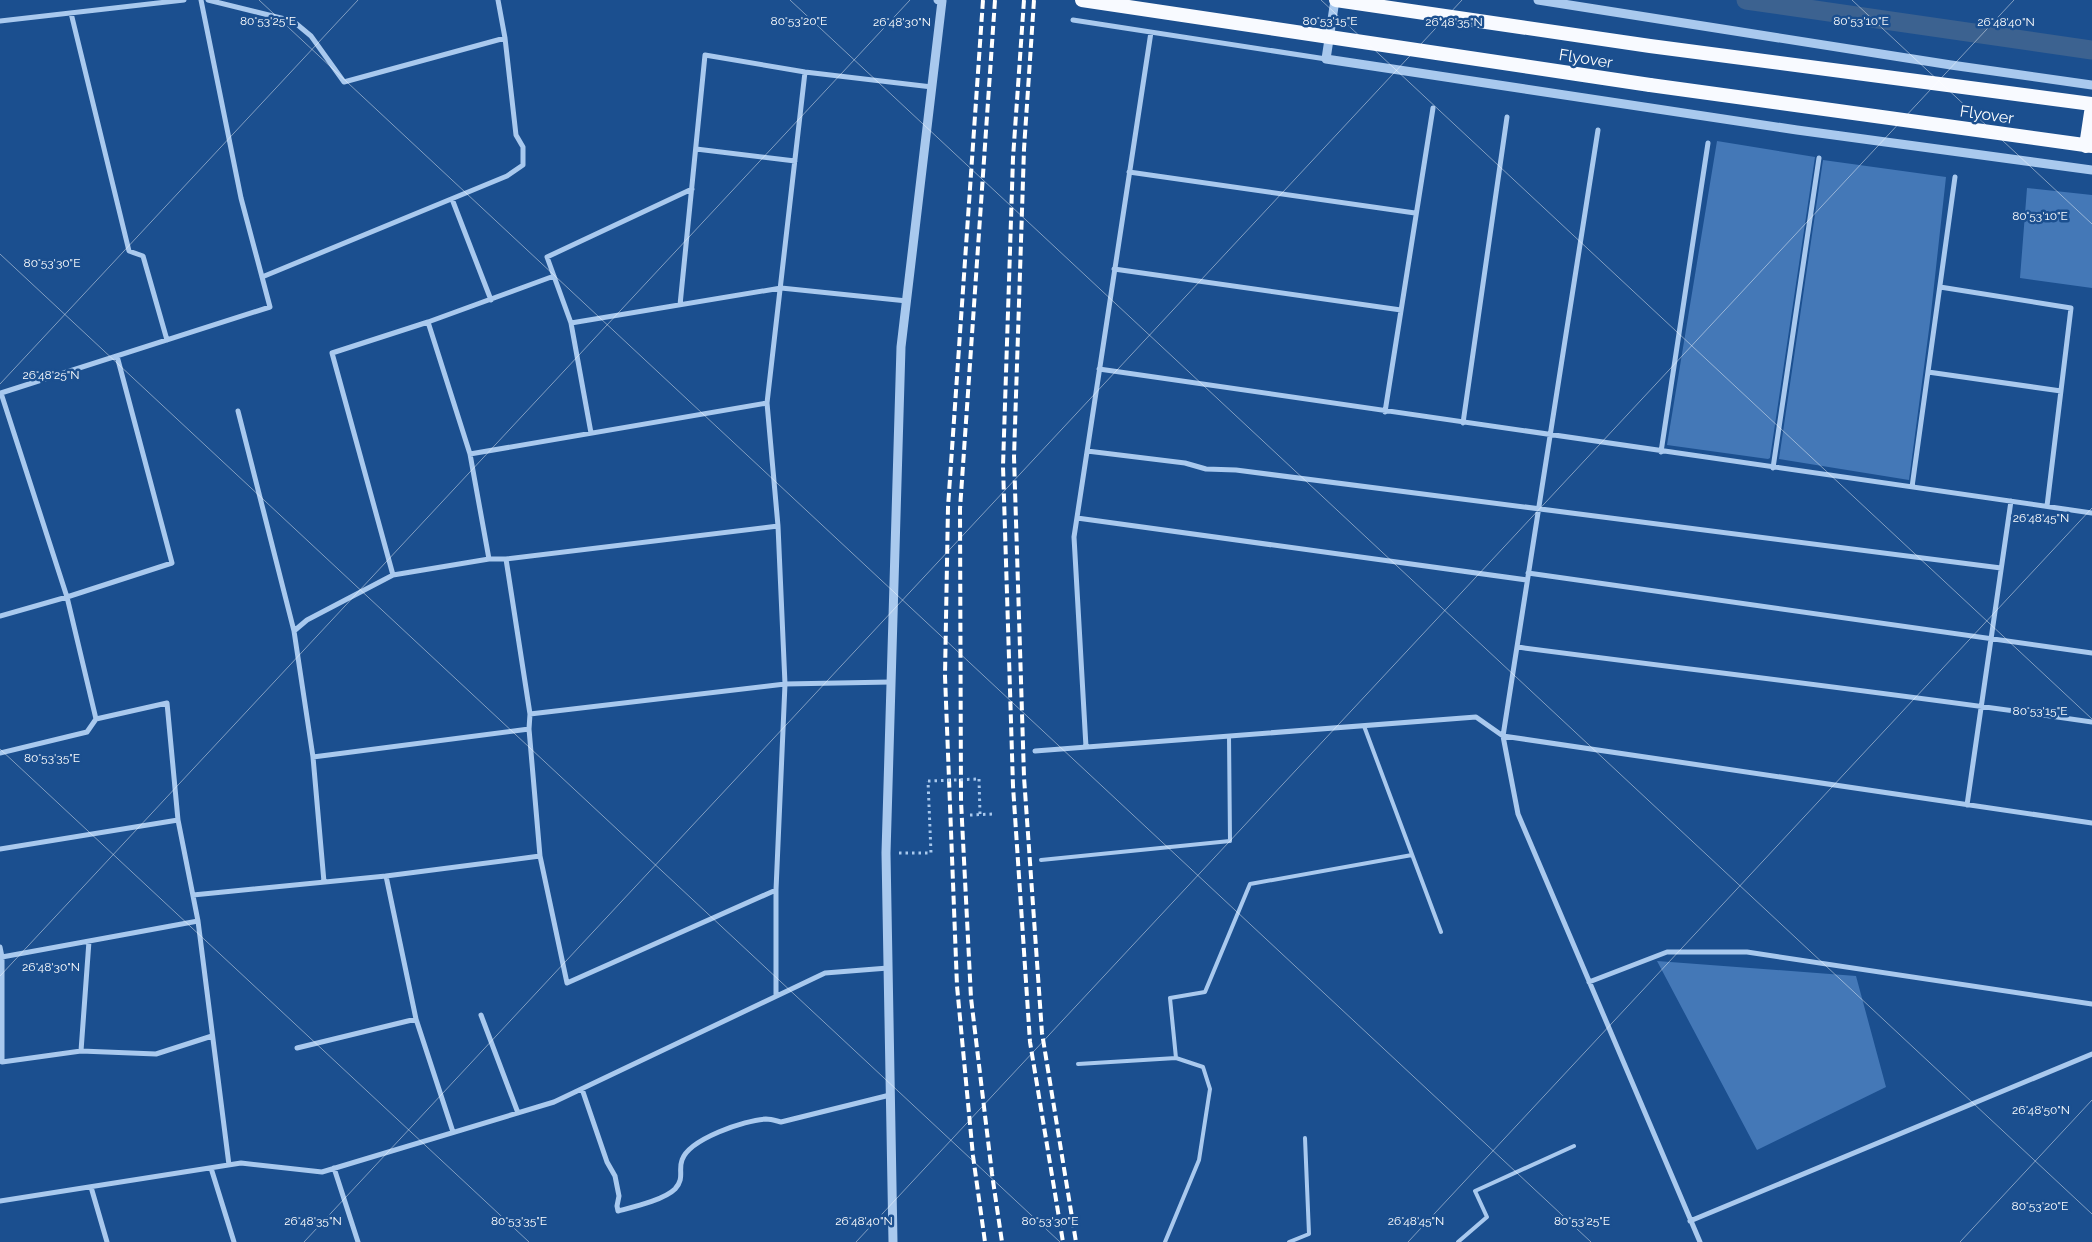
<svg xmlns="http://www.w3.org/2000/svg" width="2092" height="1242" viewBox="0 0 2092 1242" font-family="Raleway,sans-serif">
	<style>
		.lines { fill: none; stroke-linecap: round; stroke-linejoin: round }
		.canal { stroke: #3c6290; stroke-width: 19 }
		.building { fill: #4478b7 }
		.path { stroke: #a9c9ee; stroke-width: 3; stroke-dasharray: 2.5 4; stroke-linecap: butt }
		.service { stroke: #a9c9ee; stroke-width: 4 }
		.minor { stroke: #a9c9ee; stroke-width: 5 }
		.tertiary { stroke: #a9c9ee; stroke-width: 9 }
		.trunk { stroke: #f8faff; stroke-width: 14 }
		.rail { stroke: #fff; stroke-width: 4; stroke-dasharray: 9 4; stroke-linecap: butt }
		.path-bridge { stroke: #a9c9ee; stroke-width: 3; stroke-dasharray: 2.5 4; stroke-linecap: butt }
		.trunk-bridge { stroke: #f8faff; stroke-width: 14 }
		.ticks { fill: none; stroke: #fff; stroke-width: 1; stroke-opacity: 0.45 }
		.labels { text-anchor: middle; stroke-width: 5; stroke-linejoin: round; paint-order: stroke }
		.street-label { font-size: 16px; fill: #fff; stroke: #1b4f8f }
		.ticks-label { font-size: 12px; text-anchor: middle; fill: #fff; stroke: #1b4f8f; stroke-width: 5; stroke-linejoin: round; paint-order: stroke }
	</style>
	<rect width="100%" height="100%" fill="#1b4f8f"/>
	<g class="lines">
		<path class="canal" d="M1746 0 2092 50"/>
	</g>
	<path class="building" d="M1717 141 1815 157 1770 458 1768 459 1667 445Z
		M1823 160 1946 177 1930 322 1909 480 1779 459Z
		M2027 188 2092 195V288L2020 278Z
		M1657 961 1856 976 1886 1087 1757 1150Z"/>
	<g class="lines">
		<path class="path" d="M979 779 980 814
			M970 815 993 814
			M899 853H931L928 781"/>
		<path class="service" d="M1364 726 1441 932
			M1041 860 1230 841 1229 736
			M1176 1058 1170 998 1205 992 1250 884 1412 855
			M1078 1064 1176 1058 1203 1067 1210 1089 1199 1160 1165 1242
			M1289 1242 1309 1234 1305 1138
			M1458 1242 1487 1217 1475 1191 1574 1146"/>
		<path class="minor" d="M208 0 293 21 311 36 344 82 505 38
			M71 13 129 251 143 256 167 340
			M1073 20 1326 59
			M0 21 184 0
			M1598 130 1503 736 1518 814 1700 1242
			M696 149 795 161
			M1129 172 1415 213
			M452 199 491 300
			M1114 269 1401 310
			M262 277 507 176 523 165V147L516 135 505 38 498 0
			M1940 287 2071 308 2047 506
			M680 305 705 55 805 72 932 87
			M571 323 547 257 692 189
			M117 356 172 563 67 597 1 393C90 364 180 336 270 307L241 198 201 0
			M1099 369 2092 513
			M1928 372 2061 391
			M767 403 805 72
			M238 411 294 631
			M1385 412 1433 108
			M1463 423 1507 117
			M591 433 571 323 781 288 907 301
			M1087 451 1185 463 1206 469 1236 470 2001 568
			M1661 452 1708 143
			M470 454 428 322 554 276
			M1773 468 1819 158
			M1912 487 1955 177
			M1077 518 1527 580
			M489 559 470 454 767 403 778 526
			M506 559 530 714
			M1528 573 2092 653
			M393 575 332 353 428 322
			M0 616 67 597 96 719
			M1517 647C1709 672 1901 694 2092 722
			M1086 747 1074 537 1151 32
			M1035 751 1476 717 1503 736 2092 823
			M0 753 87 732 96 719 167 703 178 820
			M313 757 529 729
			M1967 805 2011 501
			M0 849 178 820 198 921
			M386 876 416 1019
			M324 882 313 757 294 631 307 620 393 575 489 559H506L778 526 785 684 776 890V995
			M776 890 567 983 540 856 529 729 530 714 785 684 891 682
			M193 895 386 876 540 856
			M0 947 2 957 198 921 229 1165
			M2 957V1062L81 1051 89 941
			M1589 982 1667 952H1747L2092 1004
			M481 1015 518 1113
			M297 1048 416 1019 453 1132
			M81 1051 156 1054 212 1036
			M582 1089 607 1162 615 1176 619 1196 617 1206 618 1211C633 1207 664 1200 675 1189 685 1178 678 1171 682 1160 689 1139 745 1120 766 1119 771 1119 777 1121 781 1122L890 1095
			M211 1168 234 1242
			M334 1168 358 1242
			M91 1187 107 1242
			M0 1201 241 1163 322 1172 554 1102 825 973 888 968
			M1690 1221 2092 1054"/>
		<path class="tertiary" d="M1335 0 1326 59 1797 130 2092 170
			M1538 0 1951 65 2092 85
			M893 1242 886 853 901 347 942 1 938 0"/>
		<path class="trunk" d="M1336 0 1650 46 2092 104
			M1650 85 2092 146
			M2086 146 2092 106"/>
		<path class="rail" d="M983 0 948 507 945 676 957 986 973 1156 985 1242
			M995 0 960 509 961 801 971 998 992 1174 1002 1242
			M1024 0 1013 158 1003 466 1013 786 1030 1042 1063 1242
			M1034 0 1024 149 1014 457 1024 777 1042 1033 1076 1242"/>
		<path class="path-bridge" d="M928 781 979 779"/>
		<path class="trunk-bridge" d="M1082 0 1650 85"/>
	</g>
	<path class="ticks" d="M259 0 1591 1242M790 0 2092 1214M1321 0 2092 719M1852 0 2092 224M0 254 1060 1242M0 384 358 0M0 749 529 1242M0 976 910 0M304 1242 1462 0M856 1242 2014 0M1408 1242 2092 508M1960 1242 2092 1100"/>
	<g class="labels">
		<g class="street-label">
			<text transform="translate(1586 58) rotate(9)" y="6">Flyover</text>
			<text transform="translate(1987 114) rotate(8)" y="6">Flyover</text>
		</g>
	</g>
	<g class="ticks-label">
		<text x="799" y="25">80°53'20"E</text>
		<text x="268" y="25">80°53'25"E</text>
		<text x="1330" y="25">80°53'15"E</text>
		<text x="1861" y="25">80°53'10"E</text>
		<text x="902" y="26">26°48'30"N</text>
		<text x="1454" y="26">26°48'35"N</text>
		<text x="2006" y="26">26°48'40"N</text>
		<text x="2040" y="220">80°53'10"E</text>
		<text x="52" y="267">80°53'30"E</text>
		<text x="51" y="379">26°48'25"N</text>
		<text x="2041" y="522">26°48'45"N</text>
		<text x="2040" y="715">80°53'15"E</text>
		<text x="52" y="762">80°53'35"E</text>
		<text x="51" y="971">26°48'30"N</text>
		<text x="2041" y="1114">26°48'50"N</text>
		<text x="2040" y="1210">80°53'20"E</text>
		<text x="313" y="1225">26°48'35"N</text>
		<text x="864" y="1225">26°48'40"N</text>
		<text x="1416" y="1225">26°48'45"N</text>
		<text x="519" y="1225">80°53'35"E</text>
		<text x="1050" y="1225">80°53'30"E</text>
		<text x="1582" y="1225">80°53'25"E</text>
	</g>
</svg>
